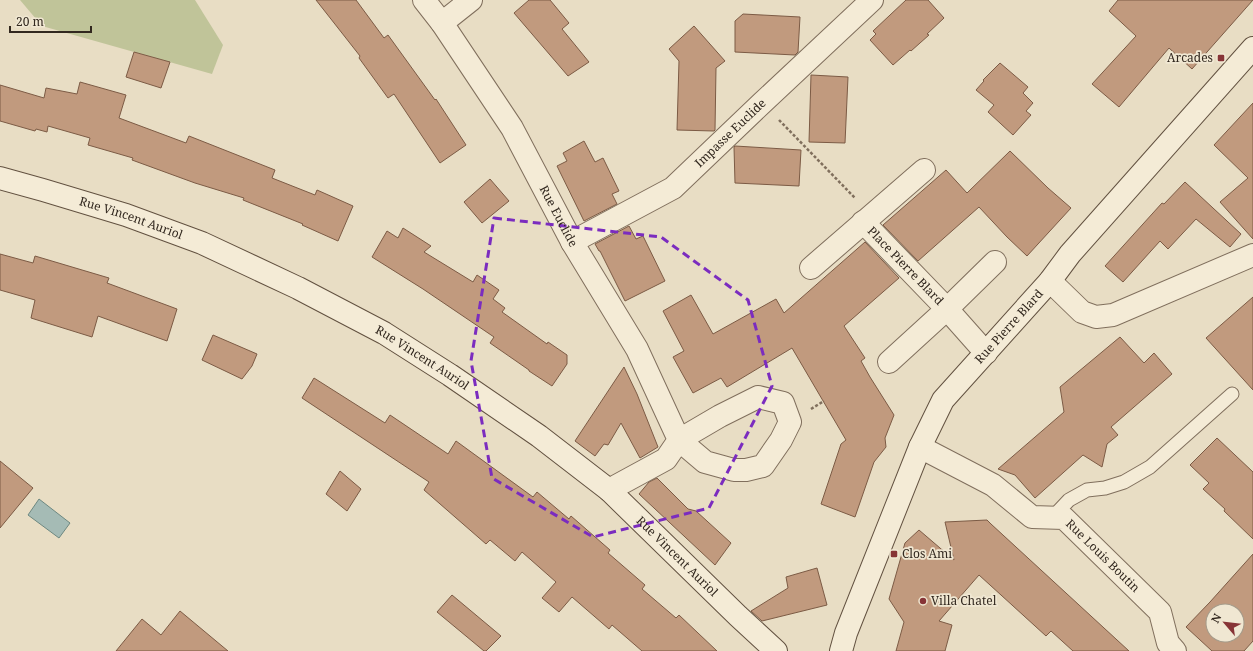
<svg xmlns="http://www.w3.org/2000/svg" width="1253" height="651" viewBox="0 0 1253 651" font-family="'Noto Serif',serif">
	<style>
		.green { fill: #c0c499 }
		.water { fill: #a5bbb5; stroke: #6d8881 }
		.building { fill: #c19a7e; stroke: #7c5b45; fill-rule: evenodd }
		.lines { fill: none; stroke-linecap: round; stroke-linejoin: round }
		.lane-casing { stroke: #806f5d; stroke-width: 15 }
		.street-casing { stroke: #806f5d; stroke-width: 24 }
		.secondary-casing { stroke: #625140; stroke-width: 24 }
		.path { stroke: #806f5d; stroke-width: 2.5; stroke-dasharray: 3 2; stroke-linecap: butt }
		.lane { stroke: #f4ebd6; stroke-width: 13 }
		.street { stroke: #f4ebd6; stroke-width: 22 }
		.secondary { stroke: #f4ebd6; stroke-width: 22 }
		.marked { fill: none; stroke: #7b2cbf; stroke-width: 3; stroke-dasharray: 8 5; stroke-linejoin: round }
		.poi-dot { fill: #873436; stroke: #f0e7d2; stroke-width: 1.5 }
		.labels { text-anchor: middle; stroke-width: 3.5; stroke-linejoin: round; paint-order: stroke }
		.poi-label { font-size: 12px; fill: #32281f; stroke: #f0e7d2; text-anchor: start }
		.street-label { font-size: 12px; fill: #32281f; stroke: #f0e7d2 }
	</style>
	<rect width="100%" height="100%" fill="#e8ddc4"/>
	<path class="green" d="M20 0H195L223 45 212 74 42 26Z"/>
	<path class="water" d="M39 499 70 523 59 538 28 515Z"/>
	<path class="building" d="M316 0H356L384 38 388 35 435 100 436 99 466 145 440 163 394 94 388 98 359 58 360 56Z
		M529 0H550L569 23 562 29 589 62 568 76 514 13Z
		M906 0H928L944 18 927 34 929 35 911 51 910 50 893 65 870 40 876 34 873 31Z
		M1118 0H1253L1192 69 1169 48 1119 107 1092 84 1136 36 1109 11Z
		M743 14 800 17 798 52 795 55 735 52V21Z
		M694 26 725 61 716 68 715 130 714 131 677 130 679 61 669 49Z
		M134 52 170 62 161 88 126 77Z
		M1000 63 1028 87 1023 93 1033 103 1026 111 1031 115 1013 135 988 112 994 105 976 90 984 81 983 80Z
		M811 75 848 77 845 143 809 142Z
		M80 82 126 95 119 118 186 143 189 136 275 170 272 178 315 195 317 190 353 206 338 241 302 225 303 224 243 200 244 198 195 183 132 160 133 158 88 145 90 138 48 126 47 132 36 129 35 131 0 121V85L44 98 46 88 77 94Z
		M1253 103V239L1220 202 1248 178 1214 145Z
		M584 141 595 162 603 158 619 191 612 194 617 204 584 221 557 166 567 161 563 153Z
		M735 146 801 150 799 186 735 183 734 147Z
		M1010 151 1048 188 1071 208 1027 256 1007 237 979 207 918 261 883 225 946 170 967 193Z
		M490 179 509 201 482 223 464 202Z
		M1185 182 1241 234 1230 247 1196 219 1168 249 1160 241 1123 282 1105 266 1162 203 1164 204Z
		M629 226 636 239 643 236 665 281 625 301 600 251H599L595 244Z
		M403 228 431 246 424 252 473 282 477 275 499 290 493 299 505 308 502 312 547 344 548 342 567 355V364L552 386 529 371V370L490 343 494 337 423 289 372 257 387 231 398 238Z
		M865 242 899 278 844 326 865 358 861 361 870 377 894 415 885 438 886 447 874 462 855 517 821 504 841 444 846 440 792 348 727 387 721 378 693 393 673 357 684 351 663 311 691 295 713 334 776 299 784 313Z
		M0 254 33 263 35 256 109 278 107 283 177 309 167 341 98 316 92 337 31 318 35 300 0 290Z
		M1253 297V390L1206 338Z
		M213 335 257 354 252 366 242 379 202 360Z
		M1120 337 1144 363 1154 353 1172 374 1111 427 1118 435 1107 444 1102 467 1083 455 1035 498 1015 475 998 469 1064 412 1060 387Z
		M624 367 637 394 658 447 640 458 621 423 608 445 604 444 595 456 575 441Z
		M314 378 385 423 390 415 448 454 456 441 533 497 537 492 569 519 571 516 610 550 608 553 645 585 642 589 676 618 679 615 717 651H642L612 625 609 629 572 597 559 612 542 598 556 582 522 552 515 561 490 540 486 544 424 490 429 482 302 398Z
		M1217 438 1253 472V539L1224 511 1225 509 1203 489 1209 483 1190 465Z
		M0 461 33 488 0 528Z
		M340 471 361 489 347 511 326 494Z
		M657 478 688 509 696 511 731 543 715 565 639 494 649 482Z
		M987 520 991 524 1129 651H1073L1051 631 1046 636 979 575 939 621 952 625 945 651H896L904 622 889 599 905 543 919 530 954 560 945 522Z
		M1253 554V641L1244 651H1212L1186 627 1210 602ZM1213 611H1237V635H1213Z
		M817 568 827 605 762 621 751 611 788 588 786 577Z
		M452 595 501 636 486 651H484L437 612Z
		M180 611 228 651H116L142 619 161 635Z"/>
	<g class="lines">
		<g class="lane-casing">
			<path id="lane" d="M1052 518 1069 500 1087 490 1105 488 1124 482 1150 467 1232 394"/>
		</g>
		<g class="street-casing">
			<g id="street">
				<path id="s1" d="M424 0 442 23 512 128 572 242 637 349 679 440 666 459 609 490"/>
				<path d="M442 23 471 0"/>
				<path id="s2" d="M863 222 947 309 986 353"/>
				<path id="s3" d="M572 242 673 188 762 103 872 0"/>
				<path d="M811 268 924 170"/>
				<path d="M1050 281 1082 312 1096 317 1113 315 1253 255"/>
				<path d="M889 362 947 309 995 262"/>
				<path d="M758 397 783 403 790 422 781 440 763 466 746 470H734L705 462 679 440 720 416Z"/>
				<path id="s4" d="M920 447 993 485 1032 517 1064 518 1160 612 1168 643 1175 651"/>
			</g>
		</g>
		<g class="secondary-casing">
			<g id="secondary">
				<path id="s5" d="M0 178 43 190 126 215 202 243 298 288 384 333 450 375 539 436 609 490 738 616 776 651"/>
				<path id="s6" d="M841 651 846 633 920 447 943 400 1050 281 1070 254 1253 48"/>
			</g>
		</g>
		<path class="path" d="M779 120 855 198
			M811 409 824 401"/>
		<use href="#lane" class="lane"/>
		<use href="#street" class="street"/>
		<use href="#secondary" class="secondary"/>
	</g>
	<path class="marked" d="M494 218 661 237 748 300 772 386 709 508 593 537 492 478 471 361Z"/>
	<g class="poi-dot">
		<rect x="1217" y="54" width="8" height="8" rx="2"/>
		<rect x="890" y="550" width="8" height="8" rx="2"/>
		<circle cx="923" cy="601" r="4"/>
	</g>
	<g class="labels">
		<g class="poi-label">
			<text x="1213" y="62" text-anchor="end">Arcades</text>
			<text x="902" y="558">Clos Ami</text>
			<text x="931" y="605">Villa Chatel</text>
		</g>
		<g class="street-label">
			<text dy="4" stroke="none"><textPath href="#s3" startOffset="194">Impasse Euclide</textPath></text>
			<text dy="4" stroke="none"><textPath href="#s1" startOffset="255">Rue Euclide</textPath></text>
			<text dy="4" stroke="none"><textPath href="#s5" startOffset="137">Rue Vincent Auriol</textPath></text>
			<text dy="4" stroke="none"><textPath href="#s2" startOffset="61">Place Pierre Blard</textPath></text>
			<text dy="4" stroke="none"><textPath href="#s6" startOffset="370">Rue Pierre Blard</textPath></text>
			<text dy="4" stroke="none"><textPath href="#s5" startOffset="461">Rue Vincent Auriol</textPath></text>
			<text dy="4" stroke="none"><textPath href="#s5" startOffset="785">Rue Vincent Auriol</textPath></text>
			<text dy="4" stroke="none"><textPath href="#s4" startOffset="219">Rue Louis Boutin</textPath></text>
		</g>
	</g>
	<g transform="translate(1225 623) rotate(298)"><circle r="19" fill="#f0e7d2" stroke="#a49b8a"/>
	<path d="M0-3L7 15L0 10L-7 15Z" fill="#873436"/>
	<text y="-6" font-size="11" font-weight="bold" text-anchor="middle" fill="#32281f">N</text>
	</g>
	<path d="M10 26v6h81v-6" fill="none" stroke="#32281f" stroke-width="2"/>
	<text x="16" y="26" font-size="12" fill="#32281f" stroke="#f0e7d2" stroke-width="3" paint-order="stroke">20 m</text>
</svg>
